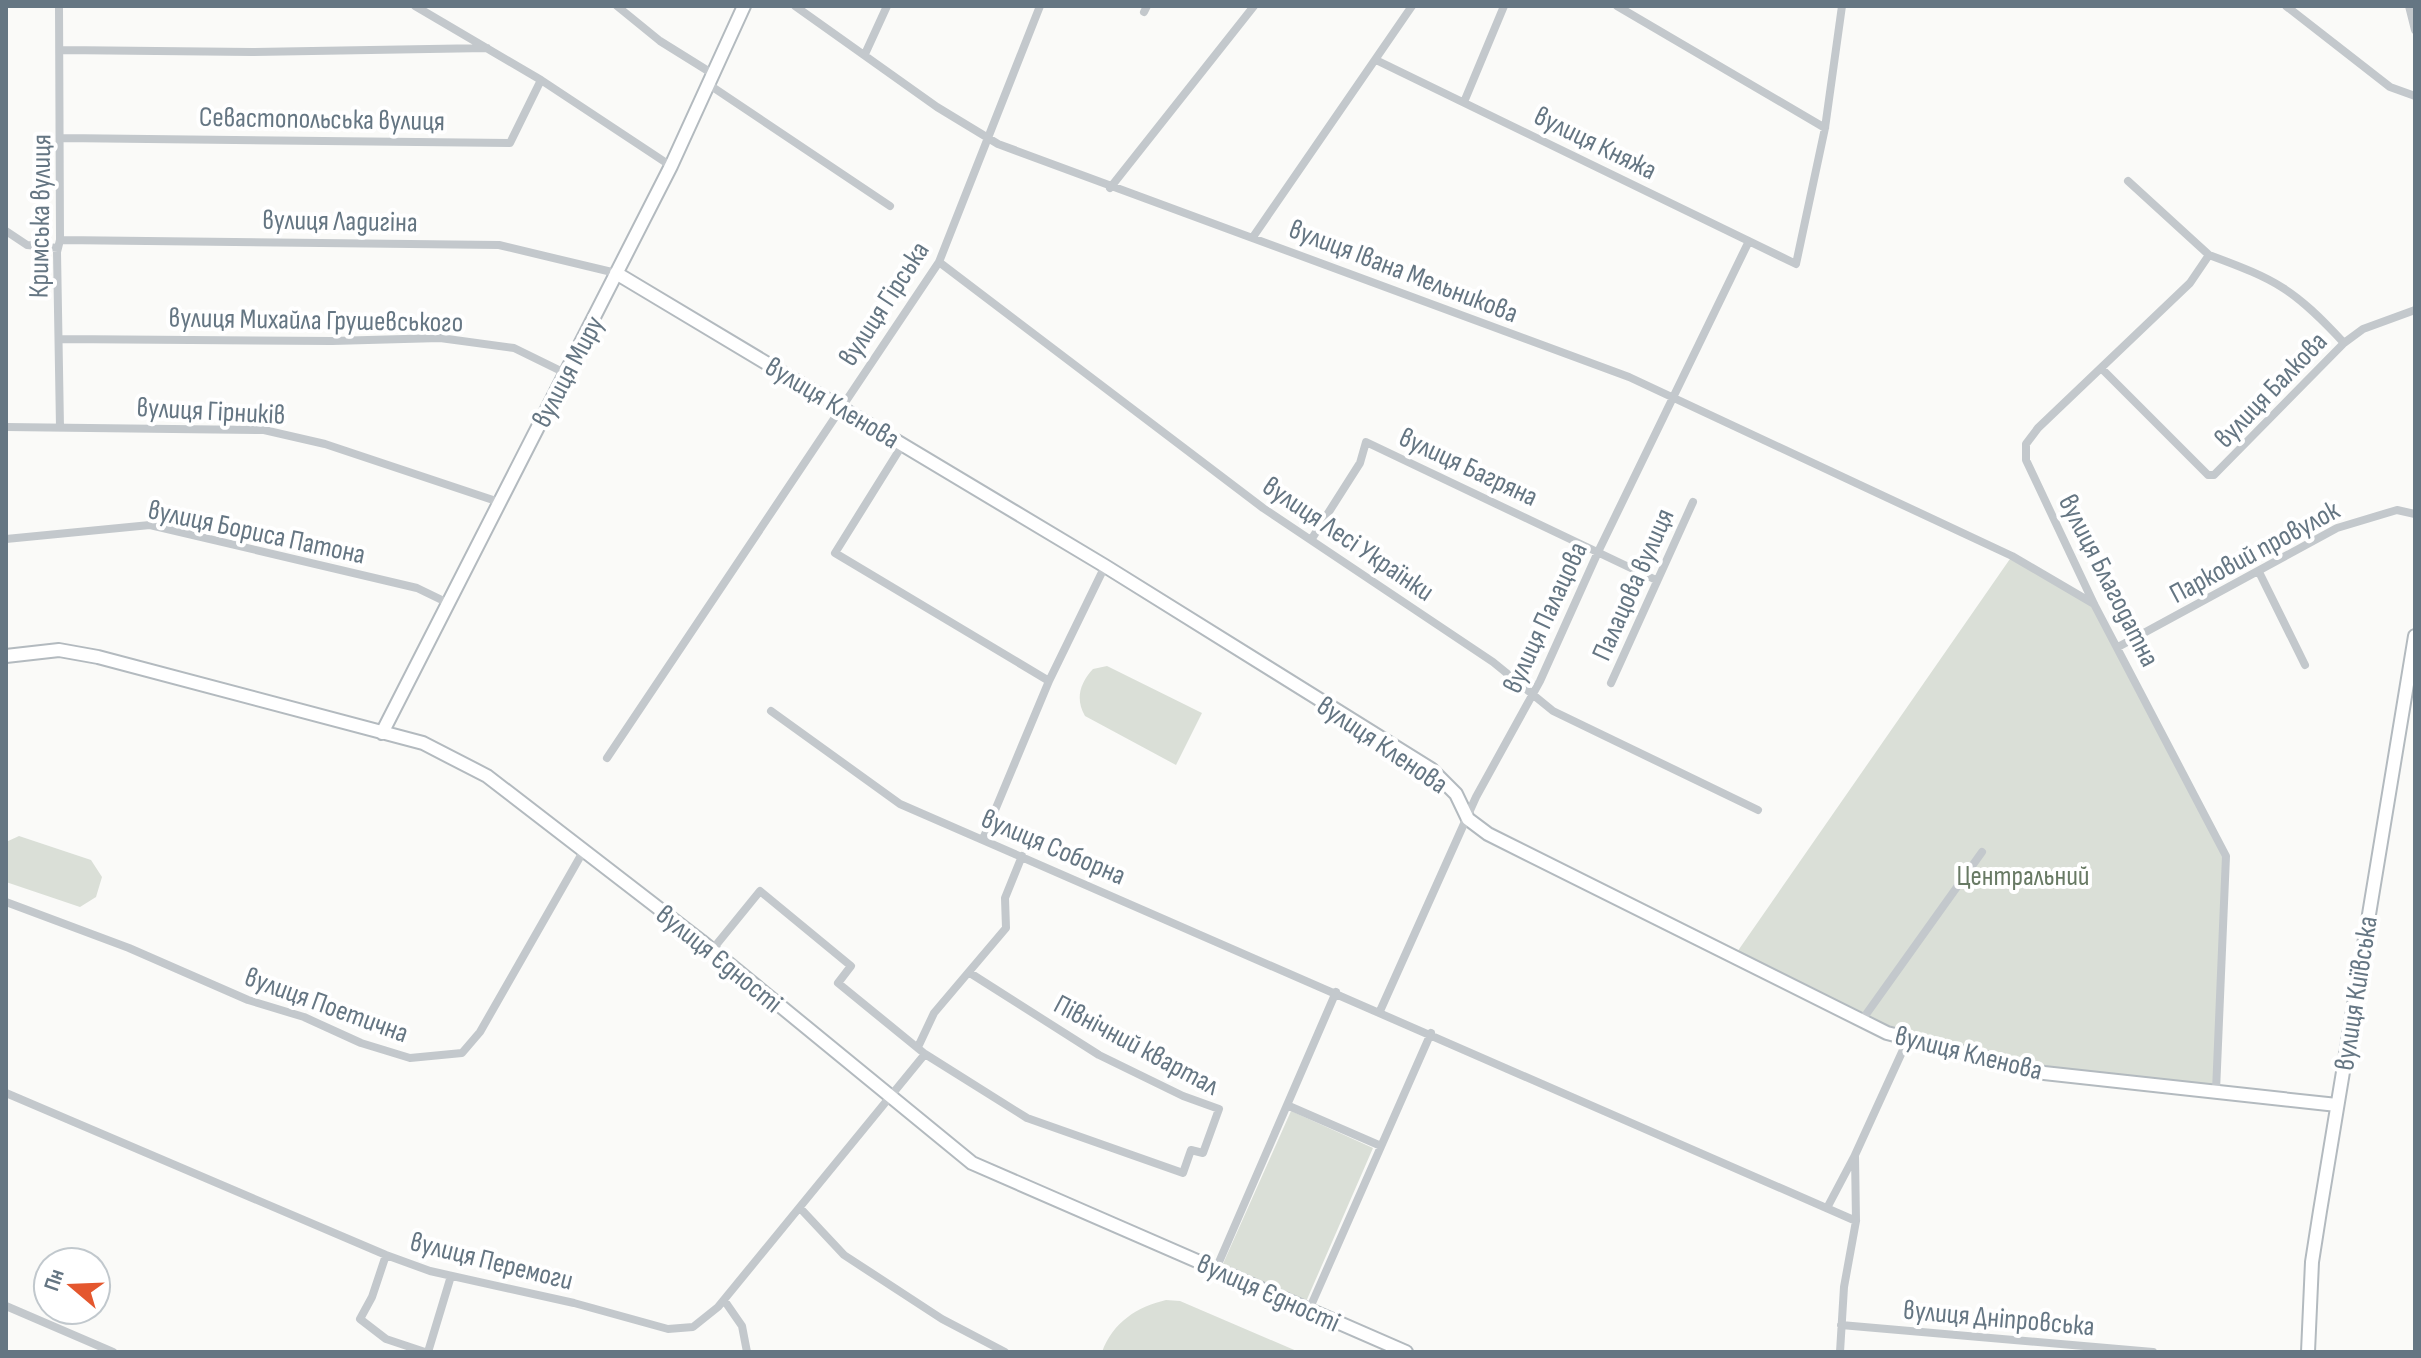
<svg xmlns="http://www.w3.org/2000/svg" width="2421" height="1358" viewBox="0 0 2421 1358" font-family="'Sofia Sans Condensed',sans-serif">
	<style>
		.green { fill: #dadfd7 }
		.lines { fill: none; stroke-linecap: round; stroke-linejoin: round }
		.secondary-casing { stroke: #b3babf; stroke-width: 16 }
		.street { stroke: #c3c8cc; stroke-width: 8 }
		.secondary { stroke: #fff; stroke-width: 12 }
		.labels { text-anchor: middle; stroke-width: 8; stroke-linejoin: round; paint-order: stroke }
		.street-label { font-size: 28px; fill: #657683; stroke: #fff }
		.park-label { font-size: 28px; fill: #687a64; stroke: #fff }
	</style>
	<rect width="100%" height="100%" fill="#fafaf8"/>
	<path class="green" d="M2012 556 2094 604 2226 856 2216 1091 2044 1073 1887 1033 1735 955Z
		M1107 666 1202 713 1176 765 1085 716C1075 699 1080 683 1093 669Z
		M19 836 91 860 102 877 96 897 80 907 6 882V842Z
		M1291 1111 1373 1148 1305 1304 1222 1266Z
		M1166 1300 1180 1301 1299 1352H1102C1113 1322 1137 1307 1166 1300Z"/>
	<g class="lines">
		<g class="secondary-casing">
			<path id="secondary" d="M616 273 1105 566 1431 769 1456 794 1468 819 1488 834 1887 1033 2044 1073 2337 1105
				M6 656 59 650 98 657 423 743 487 776 701 941 972 1163 1406 1352
				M382 733 671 166 744 6
				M2308 1352 2312 1262 2320 1211 2415 636"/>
		</g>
		<path class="street" d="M59 6 60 240 57 252 60 427
			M415 6 541 80 671 166
			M617 6 660 41 713 74
			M795 6 937 107 998 144 1629 377 2012 556 2094 604
			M1617 6 1825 128
			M2286 6 2390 87 2415 96
			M2409 6 2415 30
			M1144 12 1147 6
			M61 50 252 52 487 48
			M865 54 887 6
			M1376 60 1796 264 1825 128 1842 6
			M708 84 890 206
			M1464 102 1504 6
			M62 138 510 143 541 80
			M2128 181 2209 255 2190 283 2038 428 2026 444V460L2094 604 2226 856 2216 1091
			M1110 188 1254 6
			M6 231 27 245 58 248
			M1253 237 1412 6
			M60 240 499 245 616 273
			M2209 255C2277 280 2294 289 2344 343
			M939 262 1263 508 1493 662 1553 711 1758 810
			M60 339 332 341 440 338 514 348 565 373
			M2101 368 2208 475H2214L2344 343 2363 329 2415 310
			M6 427 264 430 325 444 499 502
			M903 444 835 553 1049 681
			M6 539 150 525 417 588 448 603
			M1311 540 1360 463 1366 442 1656 580
			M2259 572 2305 665
			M2118 647 2337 528 2397 510 2415 514
			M1611 683 1693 502
			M771 711 900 804 1856 1221
			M607 758 939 262 1040 6
			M983 839 1049 681 1105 566
			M6 902 129 948 248 1000 304 1017 361 1043 410 1058 462 1053 480 1032 584 850
			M1380 1011 1476 797 1540 681 1598 552 1749 241
			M1862 1020 1982 852
			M918 1047 934 1013 1006 928 1005 898 1022 856
			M925 1054 1027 1118 1183 1173 1191 1150 1203 1153 1219 1109 1183 1096 1099 1055 970 973
			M6 1093 386 1255 430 1271 574 1303 668 1329 693 1327 718 1307 925 1054 838 983 851 966 760 891 712 950
			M1289 1106 1381 1146
			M800 1208 844 1255 942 1319 1005 1352
			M1827 1208 1855 1155
			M386 1255 372 1297 360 1319 386 1339 425 1352
			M1216 1269 1336 992
			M724 1300 742 1326 747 1352
			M6 1306 113 1352
			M1309 1310 1431 1033
			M1841 1325 2153 1352
			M428 1352 451 1276
			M1840 1352 1844 1287 1856 1221 1855 1155 1908 1039"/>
		<use href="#secondary" class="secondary"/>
	</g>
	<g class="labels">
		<g class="street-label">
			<text transform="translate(322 118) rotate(1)" y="10">Севастопольська вулиця</text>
			<text transform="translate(1596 142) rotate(26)" y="10">вулиця Княжа</text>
			<text transform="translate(39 216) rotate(-89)" y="10">Кримська вулиця</text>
			<text transform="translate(340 220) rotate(1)" y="10">вулиця Ладигіна</text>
			<text transform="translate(1404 270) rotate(21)" y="10">вулиця Івана Мельникова</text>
			<text transform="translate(883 303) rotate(-57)" y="10">вулиця Гірська</text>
			<text transform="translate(316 319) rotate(1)" y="10">вулиця Михайла Грушевського</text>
			<text transform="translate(567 371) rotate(-62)" y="10">вулиця Миру</text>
			<text transform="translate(2270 389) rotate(-46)" y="10">вулиця Балкова</text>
			<text transform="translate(833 402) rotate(31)" y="10">вулиця Кленова</text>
			<text transform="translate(211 410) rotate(3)" y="10">вулиця Гірників</text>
			<text transform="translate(1469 466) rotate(25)" y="10">вулиця Багряна</text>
			<text transform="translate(257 531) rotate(12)" y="10">вулиця Бориса Патона</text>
			<text transform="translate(1349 538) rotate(34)" y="10">вулиця Лесі Українки</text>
			<text transform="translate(2254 551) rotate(-28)" y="10">Парковий провулок</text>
			<text transform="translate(2110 580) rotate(63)" y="10">вулиця Благодатна</text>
			<text transform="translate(1632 584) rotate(-66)" y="10">Палацова вулиця</text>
			<text transform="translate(1544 617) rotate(-65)" y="10">вулиця Палацова</text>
			<text transform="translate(1383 744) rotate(34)" y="10">вулиця Кленова</text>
			<text transform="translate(1054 846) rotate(23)" y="10">вулиця Соборна</text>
			<text transform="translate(720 958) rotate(39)" y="10">вулиця Єдності</text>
			<text transform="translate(2355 993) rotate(-81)" y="10">вулиця Київська</text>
			<text transform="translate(327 1004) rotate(20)" y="10">вулиця Поетична</text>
			<text transform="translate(1137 1044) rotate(28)" y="10">Північний квартал</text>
			<text transform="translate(1969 1052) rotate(14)" y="10">вулиця Кленова</text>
			<text transform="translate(492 1260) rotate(14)" y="10">вулиця Перемоги</text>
			<text transform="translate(1269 1292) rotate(24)" y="10">вулиця Єдності</text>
			<text transform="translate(1999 1317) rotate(5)" y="10">вулиця Дніпровська</text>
		</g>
		<g class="park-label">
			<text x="2023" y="885">Центральний</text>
		</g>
	</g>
	<rect width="2421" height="1358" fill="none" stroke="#657683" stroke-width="16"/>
	<g transform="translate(72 1286) rotate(289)"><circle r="38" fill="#ffffff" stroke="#c1c8cd" stroke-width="2"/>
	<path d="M0-6L14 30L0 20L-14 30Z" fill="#e4572e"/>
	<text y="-12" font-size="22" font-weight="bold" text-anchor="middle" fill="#657683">Пн</text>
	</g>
</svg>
